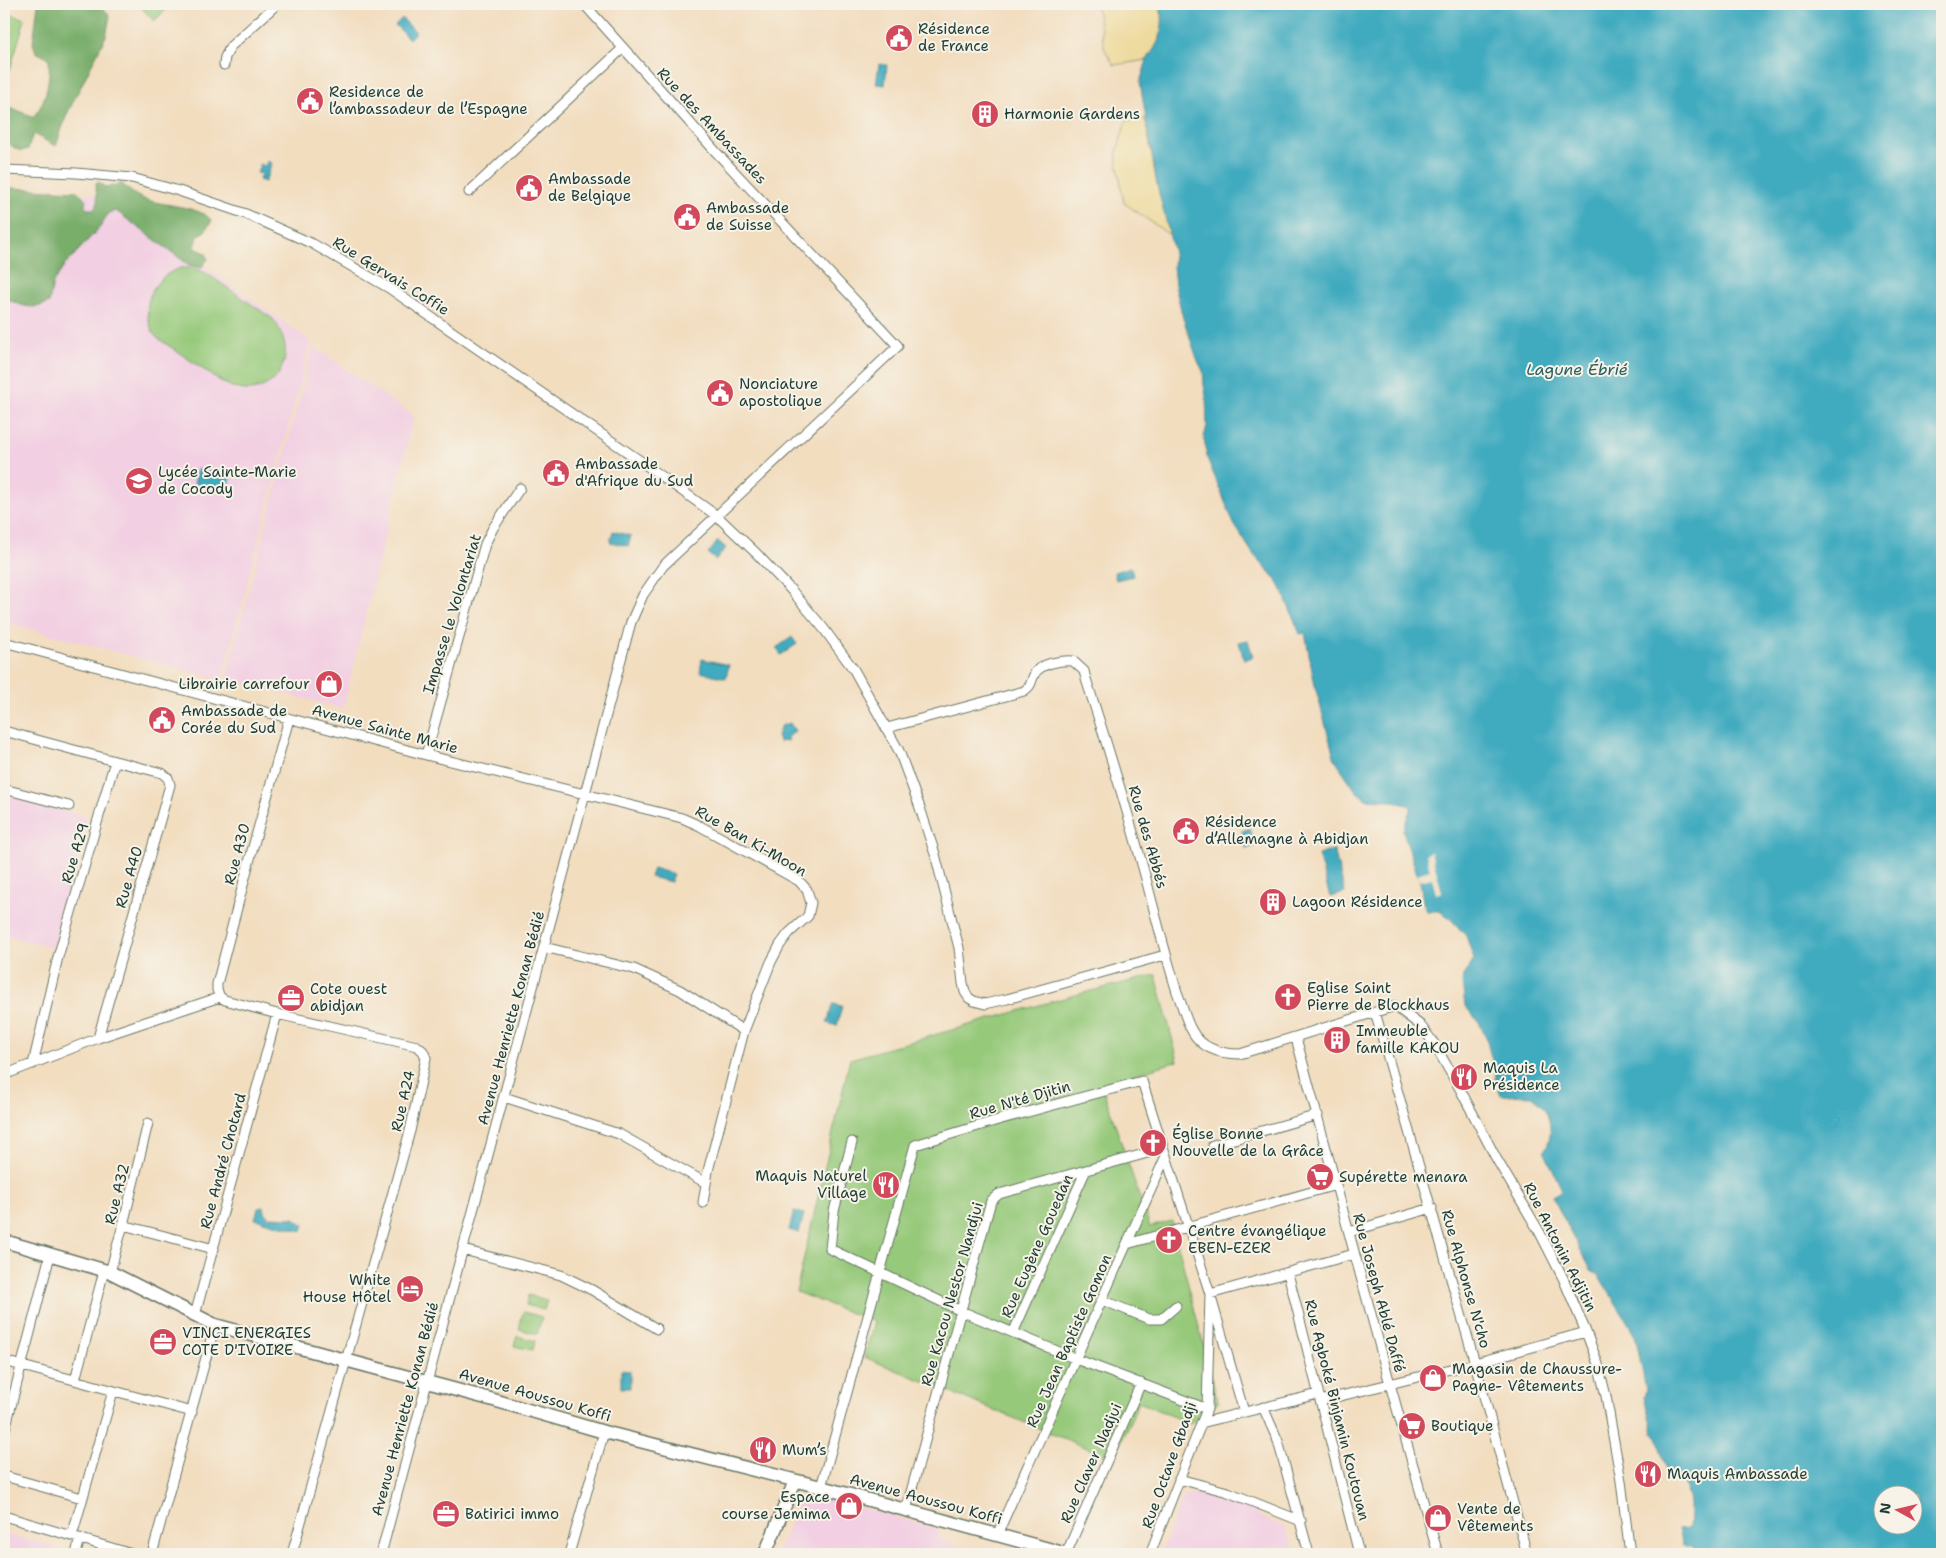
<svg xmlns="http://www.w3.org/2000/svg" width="1946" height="1558" viewBox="0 0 1946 1558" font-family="'Shantell Sans',sans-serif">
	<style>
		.built { fill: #f2cfe2 }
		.green { fill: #96c97a; stroke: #5a8357 }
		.forest { fill: #78ad6a; stroke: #4c754f }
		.sand { fill: #eeda9e; stroke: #868c69 }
		.water { fill: #3faabf; stroke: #2f747a; fill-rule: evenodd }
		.pier { fill: #f2ddbf }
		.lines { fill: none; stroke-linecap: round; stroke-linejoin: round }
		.street-casing { stroke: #697565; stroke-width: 11 }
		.secondary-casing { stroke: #697565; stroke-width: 15 }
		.street { stroke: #fff; stroke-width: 9 }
		.secondary { stroke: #fff; stroke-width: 12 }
		.labels { text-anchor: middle; stroke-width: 4; stroke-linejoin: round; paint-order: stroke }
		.poi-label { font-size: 15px; fill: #1f3d34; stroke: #f7f3e8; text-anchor: start }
		.street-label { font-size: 15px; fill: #1f3d34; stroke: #f7f3e8 }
		.water-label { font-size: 16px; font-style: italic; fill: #295e5e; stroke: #f7f3e8 }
	</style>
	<rect width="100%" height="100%" fill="#f7f3e8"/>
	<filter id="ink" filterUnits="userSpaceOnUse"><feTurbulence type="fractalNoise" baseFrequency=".02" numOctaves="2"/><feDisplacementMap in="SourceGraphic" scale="10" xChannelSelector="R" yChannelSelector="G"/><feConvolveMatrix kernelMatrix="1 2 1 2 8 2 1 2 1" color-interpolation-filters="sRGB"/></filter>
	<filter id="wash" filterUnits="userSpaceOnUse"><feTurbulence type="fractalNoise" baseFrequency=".0096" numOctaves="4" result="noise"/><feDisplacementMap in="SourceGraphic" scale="20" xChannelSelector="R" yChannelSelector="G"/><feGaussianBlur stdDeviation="1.12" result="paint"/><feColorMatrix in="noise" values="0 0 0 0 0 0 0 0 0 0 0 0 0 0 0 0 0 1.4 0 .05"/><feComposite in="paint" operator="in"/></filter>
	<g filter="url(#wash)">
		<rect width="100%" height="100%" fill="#f2ddbf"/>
		<path class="built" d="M4 189 102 195 311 341 222 680 4 622Z
			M313 346 414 416 343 709 226 678Z
			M4 795 87 817 53 948 4 935Z
			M1210 1491 1258 1511 1257 1515 1282 1526 1285 1528 1297 1554H1160L1183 1496Z
			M809 1493 939 1529 937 1538 958 1546 956 1554H777L800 1500Z
			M4 1534 59 1548 57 1554H4Z"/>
		<path class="green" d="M138 4H172L154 21Z
			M4 12 25 19 10 70 4 68Z
			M181 268H193L206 273 273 319C284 334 290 352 281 369 278 377 273 381 266 385 241 400 217 379 197 365 183 356 170 346 156 337 138 310 150 277 181 268Z
			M1156 975 1178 1061 1125 1077 1103 1089 1150 1227 1172 1221 1218 1402 1190 1424 1139 1402 1114 1459 864 1357 874 1322 796 1292 850 1059 1071 996Z
			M528 1295 547 1300 544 1310 526 1305Z
			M523 1312 542 1317 537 1334 519 1329Z
			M517 1336 535 1341 533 1350 514 1346Z"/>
		<path class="forest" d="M38 4H100L110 16 106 36 67 114 56 146 33 134 28 149 21 151C14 149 11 144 4 141V105L33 117C47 102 50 78 49 59L36 52 33 43Z
			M99 182 106 188 121 183C128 189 135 196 144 199 162 206 200 205 212 221L205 231 198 236 195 248 206 253 208 259 201 268 189 265 116 211 108 213 102 225 65 265 53 283 49 303C29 311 22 305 4 298V189L11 188 77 191 86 199 85 205 87 209H95C100 200 95 193 96 183Z"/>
		<path class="sand" d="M1096 4H1159C1166 30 1161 38 1147 60L1114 65 1105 50Z
			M1145 119 1157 185 1171 236 1124 203 1116 155 1126 121Z"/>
		<path class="water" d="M1159 4H1942V1554H1693L1694 1546H1682L1678 1529 1689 1528C1691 1501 1693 1484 1666 1471L1657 1436 1653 1432 1644 1397 1646 1390 1635 1334 1597 1273 1591 1270 1552 1196 1562 1190 1544 1151C1552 1140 1552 1124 1546 1112 1544 1106 1537 1101 1533 1096L1501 1095 1495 1079 1496 1075 1486 1038 1479 1022 1465 1006 1462 982 1463 976 1474 959 1466 936 1449 917 1439 911H1427L1423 902 1421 886 1403 831C1405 822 1409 816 1411 806L1386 800 1366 799 1356 791 1335 760 1315 686 1305 633 1300 634 1279 583 1253 554 1234 524 1207 458 1204 437 1207 426 1206 396 1204 385 1203 371 1198 361 1183 318 1175 285 1173 266 1174 253 1157 185 1140 82 1147 60 1160 39 1163 18ZM1884 1496H1914V1526H1884Z
			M402 18 416 32 409 39 395 25Z
			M879 64 887 65 885 85 876 84Z
			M267 161 272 163 265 182 259 180 261 174 257 173 260 164 265 166Z
			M198 469 231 478 227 493 194 483Z
			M613 531 631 536 628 546 610 542Z
			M718 541 726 548 716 560 708 554Z
			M1131 567 1133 576 1116 580 1114 572Z
			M792 637 797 644 781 655 776 648Z
			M1248 640 1253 657 1244 660 1239 642Z
			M702 659 729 665 726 678 700 672Z
			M790 723 795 731 788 738V741L779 742 777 736 781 726Z
			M1250 828 1255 846 1246 849 1242 831Z
			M1334 850 1345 893 1330 897 1318 855Z
			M653 868 673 874 671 882 650 877Z
			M833 1004 842 1006 837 1026 827 1023Z
			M263 1207 268 1217 294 1218 304 1225 302 1231 255 1219 258 1208Z
			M794 1211 804 1214 799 1233 789 1230Z
			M621 1370 630 1371V1388H621Z"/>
		<path class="pier" d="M1431 852 1442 892 1436 894 1432 878 1419 881 1417 874 1430 870 1426 854Z"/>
	</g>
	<g filter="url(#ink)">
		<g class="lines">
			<g class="street-casing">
				<path id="street" d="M224 65 225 57 231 46 277 4
					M4 170 76 173 132 178 179 191 246 214 313 244 389 288 639 460 717 516 756 553 792 591 824 629 854 670 899 751 919 805 935 854 959 948 963 983 965 992 969 998 974 1001 985 1004 1007 999 1165 955
					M469 192 623 48
					M4 642 426 755 682 818 700 826 799 881 807 890 811 903 808 916 789 933 780 945 771 962 744 1031 708 1171 703 1203
					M887 728 1024 691C1033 684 1030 683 1034 675 1039 663 1062 660 1073 661L1084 671 1086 679C1107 744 1127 809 1145 875 1155 914 1165 953 1177 992 1182 1004 1185 1019 1192 1031 1202 1049 1221 1054 1240 1054L1395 1006 1420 1025 1433 1042 1460 1089 1496 1158 1540 1233 1563 1278 1586 1332 1598 1364 1606 1396 1621 1481 1630 1554
					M4 731 115 761 58 957 33 1064
					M426 755 485 544 493 528 520 488
					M4 789 69 806
					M544 947 634 969 680 990 744 1031
					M220 997 225 1000 277 1014 417 1046 423 1051 426 1058 410 1131 292 1554
					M220 997 217 990V984L253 847 289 719
					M1375 1012 1475 1363 1527 1554
					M98 1038 170 785 168 778 162 773 115 761
					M1296 1038 1390 1384 1438 1554
					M4 1075 98 1038 220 997
					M504 1097 619 1134 706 1183
					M852 1142 834 1211 830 1249 961 1311 1076 1359 1207 1409
					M1213 1145 1318 1115
					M123 1225 214 1249
					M1349 1232 1432 1208
					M1127 1244 1336 1185
					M463 1250 561 1275 592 1290 657 1329
					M110 1272 123 1225 148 1123
					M1288 1273 1359 1554
					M1102 1300 1149 1319H1161L1176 1306
					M195 1315 277 1014
					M1013 1333 1086 1170
					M4 1361 192 1412
					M75 1380 104 1271
					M1320 1401 1475 1363 1586 1332
					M1263 1407 1278 1441 1309 1554
					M1201 1423 1318 1394
					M4 1433 50 1255
					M4 1476 82 1498
					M1179 1479 1228 1492 1301 1521
					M821 1487 915 1145 998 1120 1142 1081 1210 1294 1244 1412
					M906 1510 991 1201 999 1194 1162 1149
					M4 1516 132 1554
					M997 1535 1165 1158
					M72 1536 113 1391
					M76 1554 80 1538
					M152 1554 215 1325
					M381 1554 631 622 643 595 663 566 898 346 716 152 584 4
					M569 1554 604 1432
					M1066 1554 1141 1383
					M1150 1554 1207 1409 1210 1294 1354 1254"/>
			</g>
			<g class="secondary-casing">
				<path id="secondary" d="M4 1241 110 1272 215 1325 490 1399 604 1432 821 1487 1067 1554
					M765 1554 795 1481"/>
			</g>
			<use href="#street" class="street"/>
			<use href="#secondary" class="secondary"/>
		</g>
	</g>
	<defs>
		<g id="civic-disc" transform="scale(1.4375)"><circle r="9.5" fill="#d1495b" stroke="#f7f3e8"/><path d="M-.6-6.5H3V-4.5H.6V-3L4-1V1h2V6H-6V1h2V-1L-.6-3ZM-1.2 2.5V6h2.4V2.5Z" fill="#fff"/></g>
		<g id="building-disc" transform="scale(1.4375)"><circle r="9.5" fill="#d1495b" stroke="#f7f3e8"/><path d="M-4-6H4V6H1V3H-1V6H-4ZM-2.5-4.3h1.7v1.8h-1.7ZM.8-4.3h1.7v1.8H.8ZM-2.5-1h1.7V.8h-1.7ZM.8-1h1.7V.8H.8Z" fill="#fff"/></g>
		<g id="school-disc" transform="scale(1.4375)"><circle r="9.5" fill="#d1495b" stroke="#f7f3e8"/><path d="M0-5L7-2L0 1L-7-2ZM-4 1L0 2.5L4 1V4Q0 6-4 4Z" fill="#fff"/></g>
		<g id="shop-disc" transform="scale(1.4375)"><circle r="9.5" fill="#d1495b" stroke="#f7f3e8"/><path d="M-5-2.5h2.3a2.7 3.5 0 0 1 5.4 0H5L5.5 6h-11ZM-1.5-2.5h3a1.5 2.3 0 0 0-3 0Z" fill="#fff"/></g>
		<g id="church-disc" transform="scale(1.4375)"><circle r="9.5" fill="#d1495b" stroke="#f7f3e8"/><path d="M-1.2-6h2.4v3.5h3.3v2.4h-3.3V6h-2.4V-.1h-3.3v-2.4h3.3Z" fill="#fff"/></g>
		<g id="office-disc" transform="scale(1.4375)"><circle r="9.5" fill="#d1495b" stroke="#f7f3e8"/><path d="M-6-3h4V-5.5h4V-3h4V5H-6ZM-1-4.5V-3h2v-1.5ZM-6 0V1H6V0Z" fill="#fff"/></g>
		<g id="restaurant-disc" transform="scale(1.4375)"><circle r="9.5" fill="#d1495b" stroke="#f7f3e8"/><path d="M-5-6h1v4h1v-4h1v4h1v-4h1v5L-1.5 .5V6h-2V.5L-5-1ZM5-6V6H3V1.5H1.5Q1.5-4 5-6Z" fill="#fff"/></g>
		<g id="supermarket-disc" transform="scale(1.4375)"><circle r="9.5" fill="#d1495b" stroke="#f7f3e8"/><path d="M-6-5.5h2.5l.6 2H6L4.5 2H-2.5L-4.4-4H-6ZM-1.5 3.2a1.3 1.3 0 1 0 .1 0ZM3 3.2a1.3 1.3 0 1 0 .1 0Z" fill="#fff"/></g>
		<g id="hotel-disc" transform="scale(1.4375)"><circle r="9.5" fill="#d1495b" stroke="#f7f3e8"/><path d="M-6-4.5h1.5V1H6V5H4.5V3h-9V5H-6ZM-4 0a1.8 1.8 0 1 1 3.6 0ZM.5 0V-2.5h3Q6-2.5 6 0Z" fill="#fff"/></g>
	</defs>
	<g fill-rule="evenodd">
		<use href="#civic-disc" x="899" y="38"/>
		<use href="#civic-disc" x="310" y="101"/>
		<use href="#building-disc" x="985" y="114"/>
		<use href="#civic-disc" x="529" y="188"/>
		<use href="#civic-disc" x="687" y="217"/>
		<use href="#civic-disc" x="720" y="393"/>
		<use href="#civic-disc" x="556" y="473"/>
		<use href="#school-disc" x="139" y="481"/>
		<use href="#shop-disc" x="329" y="684"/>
		<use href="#civic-disc" x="162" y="720"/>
		<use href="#civic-disc" x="1186" y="831"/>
		<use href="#building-disc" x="1273" y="902"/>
		<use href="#church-disc" x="1288" y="997"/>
		<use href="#office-disc" x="291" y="998"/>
		<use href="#building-disc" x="1337" y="1040"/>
		<use href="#restaurant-disc" x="1464" y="1077"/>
		<use href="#church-disc" x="1153" y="1143"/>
		<use href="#supermarket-disc" x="1320" y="1177"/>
		<use href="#restaurant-disc" x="886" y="1185"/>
		<use href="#church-disc" x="1169" y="1240"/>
		<use href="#hotel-disc" x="410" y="1289"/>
		<use href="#office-disc" x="163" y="1342"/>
		<use href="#shop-disc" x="1433" y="1378"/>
		<use href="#supermarket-disc" x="1412" y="1426"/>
		<use href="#restaurant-disc" x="763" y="1450"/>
		<use href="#restaurant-disc" x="1648" y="1474"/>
		<use href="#shop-disc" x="849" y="1506"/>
		<use href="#office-disc" x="446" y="1514"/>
		<use href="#shop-disc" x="1438" y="1518"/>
	</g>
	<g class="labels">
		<g class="poi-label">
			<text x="918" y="34">Résidence<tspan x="918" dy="17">de France</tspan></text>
			<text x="329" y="97">Residence de<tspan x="329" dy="17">l’ambassadeur de l’Espagne</tspan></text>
			<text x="1004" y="119">Harmonie Gardens</text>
			<text x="548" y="184">Ambassade<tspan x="548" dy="17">de Belgique</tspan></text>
			<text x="706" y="213">Ambassade<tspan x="706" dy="17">de Suisse</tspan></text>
			<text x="739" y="389">Nonciature<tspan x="739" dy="17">apostolique</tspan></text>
			<text x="575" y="469">Ambassade<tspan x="575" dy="17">d'Afrique du Sud</tspan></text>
			<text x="158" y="477">Lycée Sainte-Marie<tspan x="158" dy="17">de Cocody</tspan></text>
			<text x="310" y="689" text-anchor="end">Librairie carrefour</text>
			<text x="181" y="716">Ambassade de<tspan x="181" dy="17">Corée du Sud</tspan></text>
			<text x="1205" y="827">Résidence<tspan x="1205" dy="17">d’Allemagne à Abidjan</tspan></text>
			<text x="1292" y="907">Lagoon Résidence</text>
			<text x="1307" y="993">Eglise Saint<tspan x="1307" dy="17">Pierre de Blockhaus</tspan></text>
			<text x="310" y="994">Cote ouest<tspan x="310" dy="17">abidjan</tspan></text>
			<text x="1356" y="1036">Immeuble<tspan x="1356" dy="17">famille KAKOU</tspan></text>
			<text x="1483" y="1073">Maquis La<tspan x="1483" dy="17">Présidence</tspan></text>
			<text x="1172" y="1139">Église Bonne<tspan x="1172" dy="17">Nouvelle de la Grâce</tspan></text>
			<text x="867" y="1181" text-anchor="end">Maquis Naturel<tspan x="867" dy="17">Village</tspan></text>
			<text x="1339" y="1182">Supérette menara</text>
			<text x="1188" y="1236">Centre évangélique<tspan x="1188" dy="17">EBEN-EZER</tspan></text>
			<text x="391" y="1285" text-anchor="end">White<tspan x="391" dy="17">House Hôtel</tspan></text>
			<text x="182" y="1338">VINCI ENERGIES<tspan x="182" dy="17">COTE D'IVOIRE</tspan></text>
			<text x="1452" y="1374">Magasin de Chaussure-<tspan x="1452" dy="17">Pagne- Vêtements</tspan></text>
			<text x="1431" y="1431">Boutique</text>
			<text x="782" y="1455">Mum’s</text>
			<text x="1667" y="1479">Maquis Ambassade</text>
			<text x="830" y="1502" text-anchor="end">Espace<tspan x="830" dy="17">course Jemima</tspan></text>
			<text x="1457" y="1514">Vente de<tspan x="1457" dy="17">Vêtements</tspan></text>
			<text x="465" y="1519">Batirici immo</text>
		</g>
		<g class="street-label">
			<text transform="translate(712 126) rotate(47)" y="5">Rue des Ambassades</text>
			<text transform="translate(391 276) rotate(32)" y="5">Rue Gervais Coffie</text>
			<text transform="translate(452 614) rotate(-73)" y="5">Impasse le Volontariat</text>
			<text transform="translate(385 729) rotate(15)" y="5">Avenue Sainte Marie</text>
			<text transform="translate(1148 837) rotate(74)" y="5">Rue des Abbés</text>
			<text transform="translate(751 841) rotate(30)" y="5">Rue Ban Ki-Moon</text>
			<text transform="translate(75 853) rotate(-73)" y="5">Rue A29</text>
			<text transform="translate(237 854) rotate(-75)" y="5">Rue A30</text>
			<text transform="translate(129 877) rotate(-74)" y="5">Rue A40</text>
			<text transform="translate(511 1018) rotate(-75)" y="5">Avenue Henriette Konan Bédié</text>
			<text transform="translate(1020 1100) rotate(-16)" y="5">Rue N'té Djitin</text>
			<text transform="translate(403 1101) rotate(-77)" y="5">Rue A24</text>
			<text transform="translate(223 1161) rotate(-75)" y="5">Rue André Chotard</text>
			<text transform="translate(117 1194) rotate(-76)" y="5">Rue A32</text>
			<text transform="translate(1037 1246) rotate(-66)" y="5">Rue Eugène Gouedan</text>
			<text transform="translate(1560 1247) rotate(63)" y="5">Rue Antonin Adjitin</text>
			<text transform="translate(1466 1279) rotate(74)" y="5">Rue Alphonse N'cho</text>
			<text transform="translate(1379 1293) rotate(75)" y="5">Rue Joseph Ablé Daffé</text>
			<text transform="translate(952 1294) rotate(-74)" y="5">Rue Kacou Nestor Nandjui</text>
			<text transform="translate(1069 1341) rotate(-66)" y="5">Rue Jean Baptiste Gomon</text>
			<text transform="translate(535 1395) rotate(16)" y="5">Avenue Aoussou Koffi</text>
			<text transform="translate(405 1409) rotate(-75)" y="5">Avenue Henriette Konan Bédié</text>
			<text transform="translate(1337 1410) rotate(76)" y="5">Rue Agboké Binjamin Koutouan</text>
			<text transform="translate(1091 1463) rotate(-66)" y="5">Rue Claver Nadjui</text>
			<text transform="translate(1169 1465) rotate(-70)" y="5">Rue Octave Gbadji</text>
			<text transform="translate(926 1499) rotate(15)" y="5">Avenue Aoussou Koffi</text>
		</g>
		<g class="water-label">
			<text x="1577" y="375">Lagune Ébrié</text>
		</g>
	</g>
	<rect width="1946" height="1558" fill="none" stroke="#f7f3e8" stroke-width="20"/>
	<g transform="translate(1898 1510) rotate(278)"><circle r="24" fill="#f7f3e8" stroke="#a1aaa0"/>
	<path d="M0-4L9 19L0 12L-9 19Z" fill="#d1495b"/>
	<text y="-8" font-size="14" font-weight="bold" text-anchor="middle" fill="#1f3d34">N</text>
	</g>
</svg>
